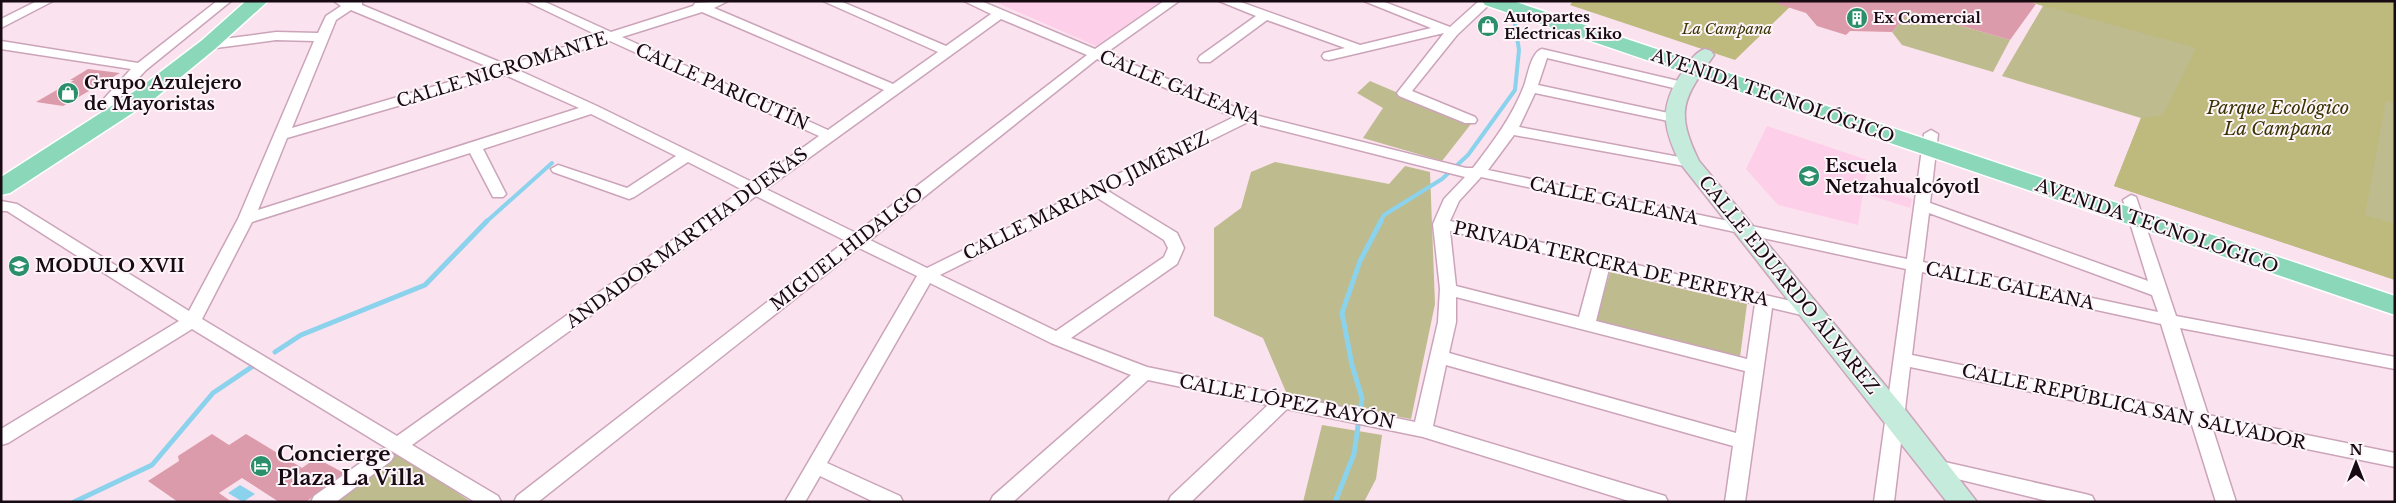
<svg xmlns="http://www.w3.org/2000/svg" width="2396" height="503" viewBox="0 0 2396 503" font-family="'Libre Baskerville',serif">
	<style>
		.built { fill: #fecfe9 }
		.green { fill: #bebb8e }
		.forest { fill: #beba7d }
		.water { fill: #8bd2ed }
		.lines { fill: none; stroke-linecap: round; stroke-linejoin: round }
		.stream-far1 { stroke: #8bd2ed; stroke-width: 4 }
		.stream { stroke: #8bd2ed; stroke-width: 5 }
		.building { fill: #dc9baa }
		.street-casing { stroke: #cba4b9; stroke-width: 3 }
		.secondary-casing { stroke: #cba4b9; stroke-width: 3 }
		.primary-casing { stroke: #fff; stroke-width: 3 }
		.street { fill: #fff; fill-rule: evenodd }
		.secondary { fill: #c5ebdc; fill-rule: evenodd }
		.primary { fill: #8bd7ba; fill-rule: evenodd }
		.labels { text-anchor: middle; stroke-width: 4; stroke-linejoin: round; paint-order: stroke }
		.far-poi-label { font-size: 15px; font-weight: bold; fill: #170a12; stroke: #fdf5f9; text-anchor: start }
		.far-park-label { font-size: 15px; font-style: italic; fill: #393402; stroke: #fdf5f9 }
		.street-label { font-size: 18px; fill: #170a12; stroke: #fdf5f9 }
		.poi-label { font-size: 18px; font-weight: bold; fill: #170a12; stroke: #fdf5f9; text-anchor: start }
		.park-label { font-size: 18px; font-style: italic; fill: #393402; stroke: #fdf5f9 }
		.near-poi-label { font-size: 21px; font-weight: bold; fill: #170a12; stroke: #fdf5f9; text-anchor: start }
	</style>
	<rect width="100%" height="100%" fill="#fbe2ef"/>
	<path class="built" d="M993 1H1161L1096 46Z
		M1767 126 1873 162 1863 183 1912 199 1910 208 1863 193 1858 225 1778 205 1746 169Z"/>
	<path class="green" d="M2027 1H2395V280L2114 186 2141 118 2002 76 2043 6Z
		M1910 11 2010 40 1993 72 1902 45 1892 32Z
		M1370 81 1471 124 1442 161 1363 138 1383 108 1357 93Z
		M1275 162 1389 184 1405 166 1430 172 1435 304 1411 419 1312 401 1286 392 1263 338 1214 316V228L1241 208 1251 172Z
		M1610 272 1747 304 1740 357 1596 321Z
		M1322 425 1382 435 1376 479 1364 502H1303Z
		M387 445 471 502H309Z"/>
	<path class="forest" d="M1573 1H1796L1735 60 1570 5Z
		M2027 1H2395V103L2386 101 2365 215 2395 224V280L2114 186 2141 118 2163 115 2196 48Z"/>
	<path class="water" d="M240 485 255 494 243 502 228 493Z"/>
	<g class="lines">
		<path class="stream-far1" d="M486 222 552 163
			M1380 222 1384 215 1442 179 1468 155 1515 90 1519 50 1515 24 1506 8"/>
		<path class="stream" d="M275 352 301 335 425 285 487 221
			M74 502 152 465 213 393 256 364
			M1335 502 1354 454 1362 398 1352 365 1342 313 1360 261 1381 221"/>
	</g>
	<path class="building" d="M1778 1H2027L2036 4 2010 40 1910 11 1892 32 1850 31 1846 35 1817 26 1806 13 1778 4Z
		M88 69 120 73 63 106 36 102 74 80H70Z
		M212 434 229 445 246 434 302 468 316 458 344 473 306 502H279L242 478 219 493 232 502H178L148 481 179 461 178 456Z"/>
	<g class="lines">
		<g class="street-casing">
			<path id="street" d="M37 1H53L1 28V19Z
				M217 1H231L146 70 113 105 108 106 101 102 131 69 1 49V41L138 63Z
				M334 1H362V5L507 65 599 36 526 1H543L611 32 693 6 695 3 728 1 714 8 893 84 938 52 823 1H840L946 46 991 14 964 1H981L1095 49 1164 1H1179L1106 53 1251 114 1466 168H1473C1493 142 1512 117 1524 86 1528 75 1531 52 1542 49L1687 83 1689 86 1682 90 1547 58 1538 85 1673 114 1680 118 1673 122 1535 93 1519 127 1690 159 1697 163 1690 167 1514 135 1488 170 1907 259 1924 134 1931 130 1938 134 1930 203 2148 281 2123 200 2131 195 2136 197 2176 316 2395 357V369L2180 328 2208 415 2395 453V467L2213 430 2236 502H2216L2192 425 1910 367 1894 502H1874L1906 269 1481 177 1459 201 1450 221 1816 307 1819 311 1816 315 1810 317 1772 308 1745 502H1725L1733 446 1446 365 1433 426 1665 496 1668 502H1632L1423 437 1287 409 1191 502H1168L1171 496 1268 405 1148 380 1013 502H990L993 496 1131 375 1051 343 930 283 827 463 900 496 903 502H874L820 476 805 502H785L917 276 859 248 538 502H514L517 496 846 241 756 196 412 445 498 496 501 502H475L192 329 8 443 1 445V429L179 321 7 211H1V201L17 204 189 311 238 219 314 41 276 40 208 49 201 45 208 41 276 32 318 33 326 16 341 6ZM351 10 493 69 292 128 336 20ZM702 12 884 90 828 130 622 37ZM1001 19 1087 55 856 233 766 189ZM610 41 819 136 754 183 597 106 518 70ZM1097 59 1234 117 927 268 870 240ZM505 75 579 108 258 210 287 138ZM591 114 676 156 627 188 558 165 551 169 553 172 629 199 634 197 688 162 743 190 397 436 202 319 252 222 470 153 493 197H503L506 194 483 149ZM1248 122 1465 177 1444 199 1433 224 1440 289 1438 322 1415 422 1147 367 1071 338 1177 264 1184 248 1177 233 1108 191ZM1096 197 1164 240 1168 248 1164 257 1056 331 940 275ZM1929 213 2152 295 2158 312 1923 262ZM1450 231 1593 265 1579 317 1456 286ZM1609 269 1755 304 1747 359 1596 321ZM1922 272 2161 324 2188 411 1912 355ZM1456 297 1745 371 1736 433 1449 353 1456 322Z
				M1219 1H1238L1360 45 1431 28 1364 1H1382L1450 27 1479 1H1493L1457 35 1412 91 1475 117 1477 120 1475 123H1465L1399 96 1397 93 1444 33 1329 60 1324 59 1322 56 1324 53 1345 48 1267 20 1210 62H1200L1198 59 1200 56 1256 16Z
				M384 449 391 451 394 456 391 461 336 502H311L314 496 377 451Z
				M1936 460 2085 494 2092 496 2095 502H2051L1929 472 1926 467 1929 462Z"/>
		</g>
		<g class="secondary-casing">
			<path id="secondary" d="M1705 49 1711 51 1714 55C1684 98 1674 110 1699 161L1904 408 1977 502H1947L1680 163C1662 126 1659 106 1683 71 1689 62 1695 52 1705 49Z"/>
		</g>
		<g class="primary-casing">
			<path id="primary" d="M246 1H268L215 49 154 99 10 193 1 195V177L138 89 201 41Z
				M1482 1H1513L2395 296V315L1485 5Z"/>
		</g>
		<use href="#street" class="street"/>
		<use href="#secondary" class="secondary"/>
		<use href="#primary" class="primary"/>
	</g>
	<defs>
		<g id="building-disc" transform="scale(1.125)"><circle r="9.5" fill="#2a8f6a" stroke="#fdf5f9"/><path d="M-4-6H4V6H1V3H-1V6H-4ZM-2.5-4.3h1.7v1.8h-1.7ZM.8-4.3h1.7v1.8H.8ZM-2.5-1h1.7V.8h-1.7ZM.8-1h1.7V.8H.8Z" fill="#fff"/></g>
		<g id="shop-disc" transform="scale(1.125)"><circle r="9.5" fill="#2a8f6a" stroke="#fdf5f9"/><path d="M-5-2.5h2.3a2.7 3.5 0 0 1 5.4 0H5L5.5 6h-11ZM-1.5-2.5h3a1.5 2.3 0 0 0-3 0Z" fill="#fff"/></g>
		<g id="school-disc" transform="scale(1.125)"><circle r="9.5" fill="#2a8f6a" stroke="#fdf5f9"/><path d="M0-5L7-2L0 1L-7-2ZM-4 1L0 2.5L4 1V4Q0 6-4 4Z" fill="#fff"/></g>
		<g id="hotel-disc" transform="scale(1.125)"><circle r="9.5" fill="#2a8f6a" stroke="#fdf5f9"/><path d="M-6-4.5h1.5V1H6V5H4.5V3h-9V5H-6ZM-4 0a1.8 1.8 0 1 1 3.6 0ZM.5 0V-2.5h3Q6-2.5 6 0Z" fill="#fff"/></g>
	</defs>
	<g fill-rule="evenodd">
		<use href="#building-disc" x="1857" y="18"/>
		<use href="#shop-disc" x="1488" y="26"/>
		<use href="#shop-disc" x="68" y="93"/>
		<use href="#school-disc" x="1809" y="176"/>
		<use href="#school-disc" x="19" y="266"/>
		<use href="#hotel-disc" x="261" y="466"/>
	</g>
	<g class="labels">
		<g class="far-poi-label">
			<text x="1504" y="22">Autopartes<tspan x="1504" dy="17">Eléctricas Kiko</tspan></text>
			<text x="1873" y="23">Ex Comercial</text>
		</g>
		<g class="far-park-label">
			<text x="1727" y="34">La Campana</text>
		</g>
		<g class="street-label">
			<text transform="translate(502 70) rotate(-17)" y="6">CALLE NIGROMANTE</text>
			<text transform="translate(722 87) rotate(24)" y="6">CALLE PARICUTÍN</text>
			<text transform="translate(1180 88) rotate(22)" y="6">CALLE GALEANA</text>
			<text transform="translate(1773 96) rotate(19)" y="6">AVENIDA TECNOLÓGICO</text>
			<text transform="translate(1086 196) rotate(-26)" y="6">CALLE MARIANO JIMÉNEZ</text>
			<text transform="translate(1614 201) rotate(12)" y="6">CALLE GALEANA</text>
			<text transform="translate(2157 226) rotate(19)" y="6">AVENIDA TECNOLÓGICO</text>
			<text transform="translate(687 238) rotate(-36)" y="6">ANDADOR MARTHA DUEÑAS</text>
			<text transform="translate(847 249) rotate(-38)" y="6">MIGUEL HIDALGO</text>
			<text transform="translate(1611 264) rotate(13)" y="6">PRIVADA TERCERA DE PEREYRA</text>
			<text transform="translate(1789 285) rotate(51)" y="6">CALLE EDUARDO ÁLVAREZ</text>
			<text transform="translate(2010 286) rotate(12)" y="6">CALLE GALEANA</text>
			<text transform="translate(1287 402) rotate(11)" y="6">CALLE LÓPEZ RAYÓN</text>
			<text transform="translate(2134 407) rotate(12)" y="6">CALLE REPÚBLICA SAN SALVADOR</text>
		</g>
		<g class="poi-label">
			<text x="84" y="89">Grupo Azulejero<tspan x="84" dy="21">de Mayoristas</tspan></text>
			<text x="1825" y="172">Escuela<tspan x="1825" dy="21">Netzahualcóyotl</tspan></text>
			<text x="35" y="272">MODULO XVII</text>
		</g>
		<g class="park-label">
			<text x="2278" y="114">Parque Ecológico<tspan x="2278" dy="21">La Campana</tspan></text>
		</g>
		<g class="near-poi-label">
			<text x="277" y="461">Concierge<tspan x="277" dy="24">Plaza La Villa</tspan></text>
		</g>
	</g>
	<rect width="2396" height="503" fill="none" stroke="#170a12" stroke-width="5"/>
	<g transform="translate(2356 463)" stroke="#fdf5f9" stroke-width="4" paint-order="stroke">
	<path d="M0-4L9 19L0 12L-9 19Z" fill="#170a12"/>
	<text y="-8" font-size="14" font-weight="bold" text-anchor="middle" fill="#170a12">N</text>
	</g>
</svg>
